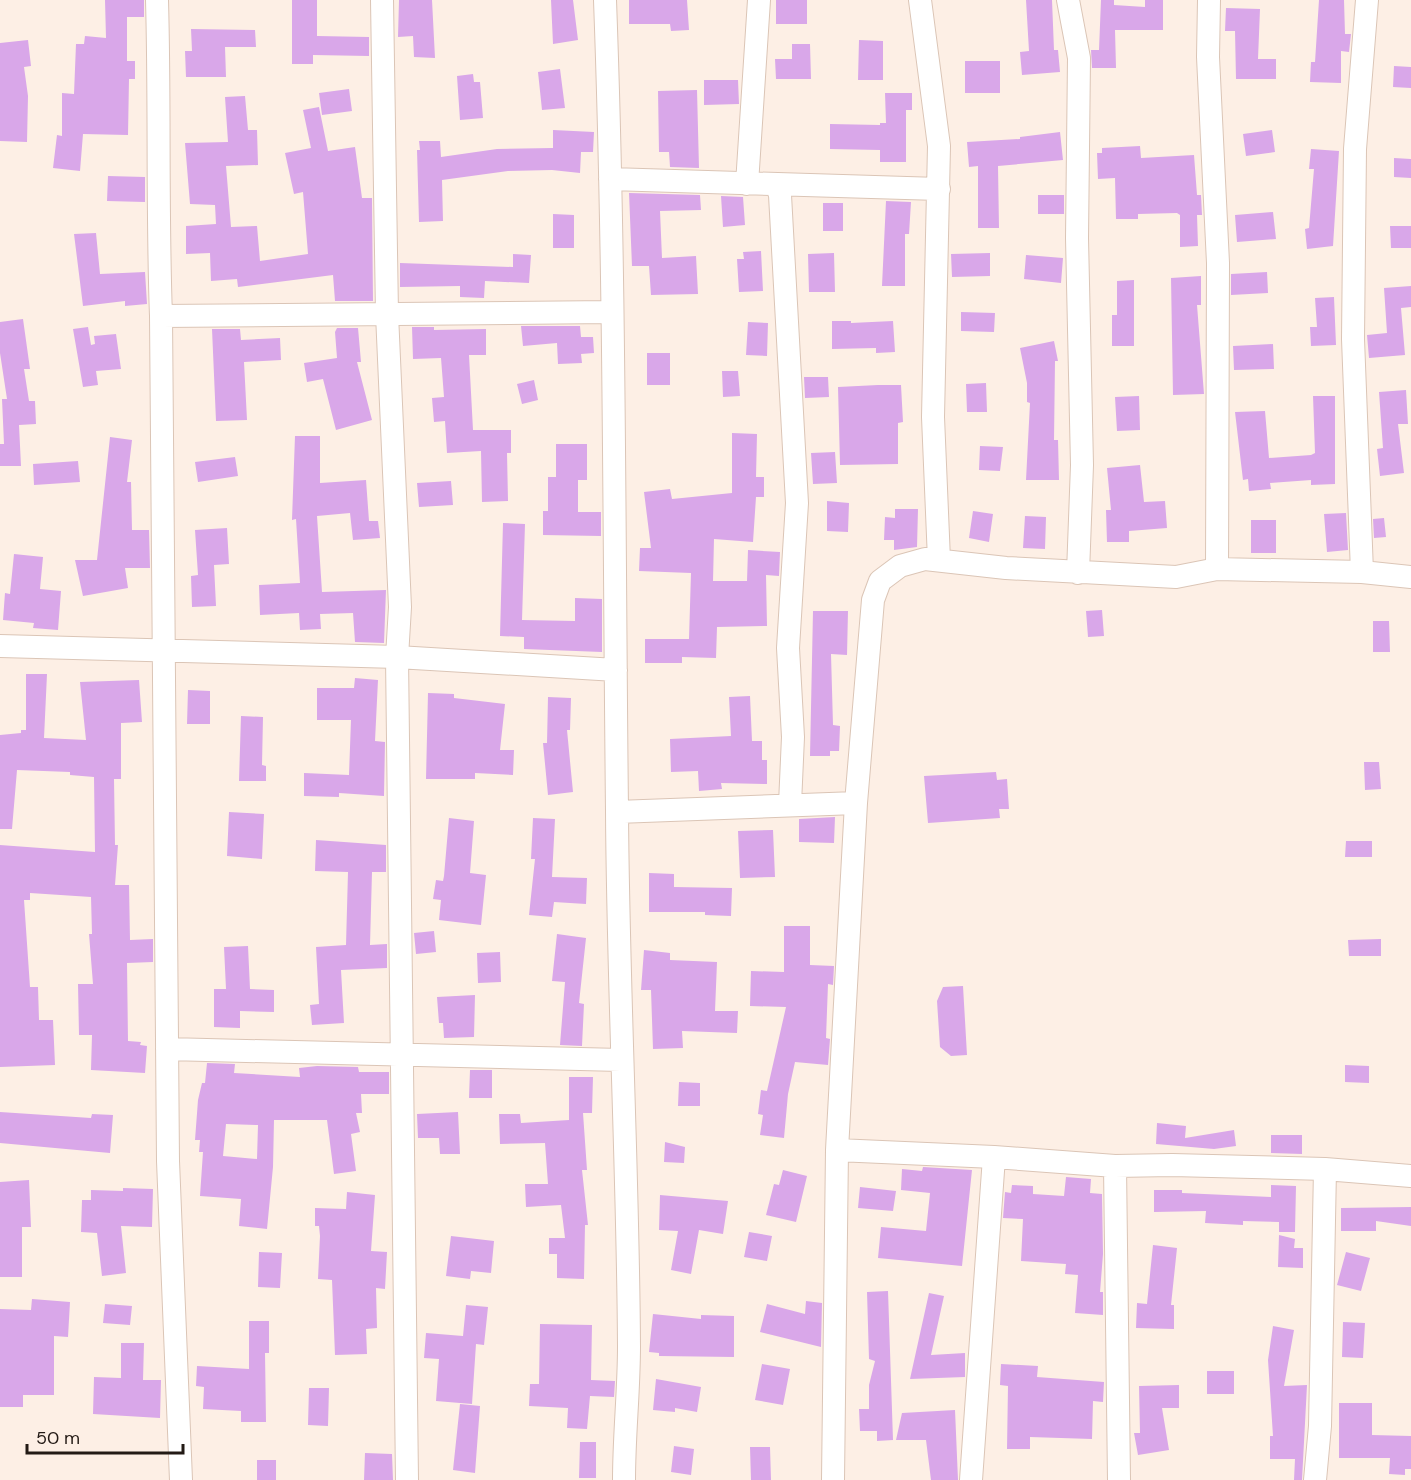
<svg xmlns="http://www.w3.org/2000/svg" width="1411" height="1480" viewBox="0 0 1411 1480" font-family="'DM Sans',sans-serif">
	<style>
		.building { fill: #d9a7e9; fill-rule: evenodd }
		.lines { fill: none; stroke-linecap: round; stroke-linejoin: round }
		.street-casing { stroke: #dbc5b6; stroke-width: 24 }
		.street { stroke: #fff; stroke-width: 22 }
	</style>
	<rect width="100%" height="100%" fill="#fdefe5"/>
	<path class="building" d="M105 0H144V17H127V61H135V79H129L128 135 83 134 80 171 53 168 57 135 62 136V93L74 94 76 44H84L85 36 106 38Z
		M292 0H317V36L369 37V56L313 55V64H292Z
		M399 0H432L435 58 414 57 413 36 398 37Z
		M551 0H573L578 40 553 44Z
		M629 0H687L689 30 671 31 670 24H629Z
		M776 0H807V24H776Z
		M1026 0H1052L1054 50H1058L1060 72 1022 75 1020 52 1029 51Z
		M1101 0H1114V5L1145 7V0H1163V30H1115L1116 68H1092L1091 50H1099Z
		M1319 0H1344L1345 34H1351L1349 52 1341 51V83L1310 82 1311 62H1315Z
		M1226 8 1260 9 1258 59H1276V79H1236L1235 31H1225Z
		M191 29 255 30 256 47H225L226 77H186L185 51H192Z
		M28 40 31 66 24 67 28 96 27 142 0 141V43Z
		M859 40 883 41V80H858Z
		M792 44H810L811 79H776L775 59H792Z
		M965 61H1000V93H965Z
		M1394 66 1411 67V88L1393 87Z
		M560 69 565 108 542 110 538 72Z
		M473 74 474 82H480L483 118 460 120 457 76Z
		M704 80H738L739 104 704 105Z
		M349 89 352 111 322 115 319 93Z
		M697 90 699 168 670 167 669 152H659L658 91Z
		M885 93H912V110H906V162H880V150L830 149V124L880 125V123H886Z
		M245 96 248 130H257L258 165 226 166 231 227 257 226 260 261 308 254 303 192 294 194 285 153 311 148 303 110 319 107 328 151 355 147 362 198H372L373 301H335L333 275 238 287 237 279 211 281 210 253 186 254V226L216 224 215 205 190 204 185 143 228 142 225 97Z
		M553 130 594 132 593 152H581L580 173 552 170 508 171 442 180 443 221 419 222 417 150H420L419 141H440L441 157 497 149 553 148Z
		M1272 130 1275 152 1246 156 1243 134Z
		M1060 132 1063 160 998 166 999 228H978V166L969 167 967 142 1020 139V137Z
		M1140 146 1141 158 1194 155 1197 195H1201L1202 215H1197L1198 246 1180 247V215L1177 213 1138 214V219H1116L1115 178 1098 179 1097 153H1102V148Z
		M1311 149 1339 151 1333 246 1307 249 1305 229 1309 228 1314 169H1309Z
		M1394 158 1411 159V178L1394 177Z
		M108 176 145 177V202L107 201Z
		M629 193 700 195 701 210 660 211 662 258 696 256 698 294 651 295 649 266H632Z
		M1038 195H1064V214H1038Z
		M721 196 743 197 745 225 723 227Z
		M886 201 911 202 909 234H905V286H882Z
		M823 203H843V231H823Z
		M1273 212 1276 239 1237 242 1235 215Z
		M553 214 574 215V248H553Z
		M1390 226H1411V248H1391Z
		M96 233 100 274 145 272 147 304 125 306V301L83 306 74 234Z
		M761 251 763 291 739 292 737 259H744L743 252Z
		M834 253 835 292H809L808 254Z
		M990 253V276L952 277 951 254Z
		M513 254 531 255 529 283 485 281 484 298 460 297V286L400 287V263L513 267Z
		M1026 255 1063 258 1061 283 1024 279Z
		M1267 272 1268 293 1231 295V274Z
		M1201 276V305H1197L1204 394 1173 395 1171 278Z
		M1134 280V346H1112V315H1117V281Z
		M1411 286V307L1401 308 1405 355 1369 358 1367 335 1387 333 1384 288Z
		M1334 297 1336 345 1311 346 1310 327H1317L1315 298Z
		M961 312 995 313 994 332 961 331Z
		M23 319 30 369H24L29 401H35L36 424 19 425 21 466H0V444H4L2 399H7L0 353V322Z
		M832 321H851V323L893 321 895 352 876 353V348L832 349Z
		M748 322 768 323 767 356 746 355Z
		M521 326H580L581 337H593L594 353 581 354 582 363 558 364 557 343 523 346Z
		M88 327 91 345 95 344 94 336 116 334 121 369 96 371 98 385 83 387 73 329Z
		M412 327H434V330L486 329V355H469L473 430H511V453H507L508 501 482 502 481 451 447 453 445 421 434 422 432 398 444 397 441 358 413 359Z
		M337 328H358L361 362H357L372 420 336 430 323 379 307 382 304 363 337 358 335 332Z
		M212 329H240L241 340 280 338 281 360 244 362 247 420 216 421Z
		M1054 341 1058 361H1055L1054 440H1058L1059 480H1026L1030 403 1027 402V383L1020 348Z
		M1273 344 1274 369 1234 370 1233 346Z
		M647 353H670V385H647Z
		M722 371H738L740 396 723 397Z
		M804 377H828L829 397 805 398Z
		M534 380 538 400 522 404 517 384Z
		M986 383 987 412H967L966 384Z
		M878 385H901L903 422 898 423V464L840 465 838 387Z
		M1406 390 1408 424H1398L1404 473 1380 476 1377 449 1383 448 1379 392Z
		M1139 396 1140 430 1117 431 1115 397Z
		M1313 396H1335V484L1311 485V480L1270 483 1271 489 1249 491 1248 479 1243 480 1235 412 1265 411 1269 458 1311 455 1315 453Z
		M732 433 757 434 756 477H764V497H756L753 542 714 539 713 581H747L748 550 780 552 779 576 766 575 767 626 717 627 716 658 682 657V663H645V639H689L691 573 639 571 640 548H651L644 492 670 489 672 499 732 493Z
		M295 436H320V483L366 480 369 521H378L380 538 353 540 350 513 317 516 322 592 386 590 384 643 355 642 353 613 320 614 321 629 300 630 299 613 260 615 259 585 300 583 296 519 292 520Z
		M110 437 132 440 127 482H131L132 530H149L150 568H125L128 588 83 596 75 560H97Z
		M556 444H587V480H578V512H601V536L543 535V511H548V477H556Z
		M980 446 1003 447 1000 471 979 470Z
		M835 452 837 483 813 484 811 453Z
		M235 457 238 476 198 482 195 462Z
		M78 461 80 482 34 485 33 464Z
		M1140 465 1144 502 1165 501 1167 528 1129 531V542H1107L1106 510H1111L1107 468Z
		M451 481 453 505 419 507 417 483Z
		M827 501 849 503 848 532 827 531Z
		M895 509H918L917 547 894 550V540H884L885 517 895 518Z
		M973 511 993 514 989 542 969 538Z
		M1346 513 1348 550 1327 552 1324 514Z
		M1025 516 1046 517 1045 549 1023 548Z
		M1384 518 1386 537 1374 538 1373 519Z
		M1251 520H1276V553H1251Z
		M503 523 525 524 522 620 575 621V598L602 599V652L524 649V637L500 636Z
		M227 528 229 564 214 565 216 606 192 607 191 576 198 575 195 530Z
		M14 554 43 557 40 589 61 591 58 630 33 628 34 623 3 620 5 593 10 594Z
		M1102 610 1104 636 1088 637 1086 611Z
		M813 611H848L847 655 831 654 833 725 840 726 839 751H830V756H810Z
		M1373 621H1389L1390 652H1373Z
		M26 674H47L44 738 86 740 80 682 139 680 142 722 121 723V779H114L115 845H118L115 885H129L130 940 153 939V962L127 963 128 1041 141 1042 140 1045 147 1046 145 1073 91 1070 92 1035H79L78 984H93L89 934H92L91 897 30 893V900H24L30 987H38L39 1020H53L55 1065 0 1067V845L95 852 94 777 70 775V772L17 770 12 829H0V735L21 733V730H26Z
		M355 678 378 680 375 741 385 742 384 796 339 793V797L304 796V773L349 775 351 720H317V688H354Z
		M188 690 210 691V724H187Z
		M428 693 454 694V698L505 704 500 750H514L513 775 475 773V779H426Z
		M750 696 752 741H762V760H767V784L721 783 722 789 699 791 698 771 671 772 670 739 731 736 729 697Z
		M548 697 571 698 570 730H567L573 792 548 795 543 743H547Z
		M241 716 263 717 262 765 266 766V781H239Z
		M1364 762H1379L1381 789 1365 790Z
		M996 772 997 780 1007 779 1009 809H999L1000 818 928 823 924 776Z
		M229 812 264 814 262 859 227 856Z
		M835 817 834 843 799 842V819Z
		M449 818 474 821 470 873 486 875 481 925 439 920 441 900 433 899 436 880 443 881 444 876Z
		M533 818 555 819 552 877 587 878 586 904 554 902 552 917 529 915 535 859H531Z
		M773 830 775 877 740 878 738 831Z
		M316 840 386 845V872H372L370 945 387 944V968L341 970 344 1023 312 1025 310 1005 319 1004 316 947 346 945 348 872 315 871Z
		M1346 841H1372V857H1345Z
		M649 873 674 874V887L732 888 731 916 705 915V912H649Z
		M784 926H810V965L834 966 833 985 828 984 826 1038 830 1039 828 1065 795 1062 788 1094 784 1138 760 1135 763 1115 758 1114 761 1090 767 1091 786 1007 750 1006 751 971 784 972Z
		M434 931 436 952 416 954 414 933Z
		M557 934 586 938 579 1003 584 1004 582 1046 560 1045 565 982 552 981Z
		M1381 939V956H1349L1348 940Z
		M248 946 250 989 274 990V1012L240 1011V1028L214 1027V989H226L224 947Z
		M644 950 670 953V960L717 962 715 1011H738L737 1033 682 1031 683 1048 653 1049 651 990H641Z
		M500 952 501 982 478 983 477 953Z
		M963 986 967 1055 951 1056 940 1047 937 1001 943 987Z
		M475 995 474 1037 444 1038 443 1023H439L437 997Z
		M207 1063 235 1064 234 1073 300 1077 299 1068 317 1066 358 1067 359 1072H389V1094H361L362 1113H356L360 1132 351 1134 356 1171 334 1174 327 1120H274L273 1167 267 1229 239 1226 241 1199 200 1196 203 1152H199L200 1140H195L198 1100 202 1083H205ZM226 1124 258 1125 257 1159 223 1156Z
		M1345 1065 1369 1066V1083L1345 1082Z
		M470 1070H492V1098H469Z
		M569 1077H593L592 1113H583L587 1170H582L588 1225H585L584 1279 557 1278V1254H549V1238H565L561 1205 526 1207 525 1184H548L545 1143 500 1144 499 1114H520L521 1123 569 1120Z
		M679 1082 700 1083V1106H678Z
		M0 1112 91 1118 92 1114 113 1115 110 1153 0 1143Z
		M458 1112 460 1154H440L439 1138H418L417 1114Z
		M1157 1123 1186 1126 1185 1138 1234 1130 1236 1146 1214 1149 1156 1144Z
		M1271 1135H1302V1154L1271 1153Z
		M665 1142 685 1147 684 1163 664 1162Z
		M923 1167 972 1170 962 1266 878 1258 881 1227 926 1231 930 1193 901 1190 902 1169 922 1171Z
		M783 1170 807 1176 796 1222 766 1215 774 1184 779 1185Z
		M1066 1177 1091 1179 1090 1193 1102 1194 1103 1254 1100 1292H1103V1315L1075 1313 1078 1275 1065 1274 1066 1264 1021 1261 1023 1219 1003 1218 1005 1192 1011 1193 1012 1185 1033 1186V1194L1064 1196Z
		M29 1180 31 1227H22V1277H0V1182Z
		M1271 1185 1296 1186 1295 1232H1279V1222L1243 1221V1225L1205 1223 1206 1211 1154 1212V1190H1182V1193L1271 1197Z
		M860 1187 896 1191 893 1211 858 1208Z
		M123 1188 153 1189 152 1227 121 1226 126 1273 102 1276 97 1233 81 1232 82 1200H91V1190L123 1191Z
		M347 1192 375 1195 371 1251 387 1252 385 1289 376 1288 377 1328 366 1329 367 1354 335 1355 332 1280 318 1279 320 1236 319 1226H315V1208L346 1209Z
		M660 1195 728 1201 723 1234 699 1230 691 1274 671 1270 678 1231 659 1230Z
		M1411 1207V1226L1376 1221V1231H1341V1208Z
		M749 1232 772 1236 767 1261 744 1257Z
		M1279 1235 1295 1239 1294 1248H1303V1268L1278 1267Z
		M451 1236 494 1241 491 1273 471 1271 470 1279 446 1276Z
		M1153 1245 1177 1248 1171 1305H1174V1329L1136 1328 1137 1303 1147 1304Z
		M259 1252 282 1253 280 1288 258 1287Z
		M1346 1252 1370 1258 1361 1291 1337 1285Z
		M888 1291 893 1440 877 1441V1431H860L859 1409H869V1385L875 1361 869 1359 867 1292Z
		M929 1293 944 1296 931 1355 965 1353V1377L910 1379Z
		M32 1299 70 1302 68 1337 54 1336V1395H23V1407H0V1309L31 1310Z
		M806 1301 822 1303 821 1347 760 1332 767 1304 805 1314Z
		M105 1304 132 1306 130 1325 103 1323Z
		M466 1305 488 1307 484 1345 476 1344 472 1404 436 1401 439 1359 424 1358 426 1333 463 1336Z
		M653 1314 701 1319V1315L734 1316V1357L659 1356V1353L649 1352Z
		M249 1321H269V1353H265L266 1422H241V1411L203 1409 204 1387 196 1386 197 1366 249 1369Z
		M1343 1322 1365 1323 1363 1358 1342 1357Z
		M540 1324 592 1325 591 1380 615 1381 614 1397 590 1396 587 1429 567 1428 568 1408 529 1406 530 1384H539Z
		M1273 1326 1294 1330 1284 1386 1307 1385 1302 1480H1294L1295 1459H1270V1436H1273L1268 1360Z
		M121 1343H144L143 1380H161L160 1418 93 1414 94 1377 121 1378Z
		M762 1364 790 1369 783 1405 755 1400Z
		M1001 1364 1038 1366 1037 1377 1104 1382 1103 1402 1093 1401 1092 1439 1030 1437V1449H1007L1008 1386 1000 1385Z
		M1207 1371H1234V1394H1207Z
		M656 1379 701 1387 697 1412 675 1408V1412L653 1410Z
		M1179 1385V1408H1162L1169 1450 1138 1455 1134 1433H1140L1139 1386Z
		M309 1388H329L328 1426 308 1425Z
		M1339 1403H1372V1435L1411 1436V1469H1405V1475L1389 1474 1390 1458H1339Z
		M460 1404 480 1406 475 1473 453 1470Z
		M955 1410 958 1480H931L926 1440H896L902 1413Z
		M580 1442H596V1478H579Z
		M674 1446 694 1449 691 1475 671 1472Z
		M750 1447H770L771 1480H751Z
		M365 1453 392 1454 393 1480H364Z
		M257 1460H276V1480H257Z"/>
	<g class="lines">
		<g class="street-casing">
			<path id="street" d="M157 0C160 106 157 211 161 316L168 1161 181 1480
				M382 0 387 314 400 607 397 657 407 1480
				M605 0C615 270 614 540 617 811 618 989 628 1168 629 1346 629 1391 624 1435 624 1480
				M920 0 939 146 933 417 939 560
				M1068 0 1079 58 1077 238 1082 465 1078 573
				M1209 0 1208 57 1218 263 1217 569
				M610 179 939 189
				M747 184 759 0
				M777 186 780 195 797 503 788 648 793 737 790 804
				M161 316 611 312
				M1362 572 1353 339 1355 149 1367 0
				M0 646 397 657 616 670
				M617 812 856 803
				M167 1049 621 1060
				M837 1150 994 1157 1115 1166 1172 1165 1325 1169 1411 1176
				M1115 1166 1119 1480
				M833 1480 837 1150 856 803 873 600 880 581 900 566 925 559 1006 568 1176 577 1217 569 1362 572 1411 577
				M971 1480 994 1157
				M1315 1480 1320 1426 1325 1169"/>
		</g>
		<use href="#street" class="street"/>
	</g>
	<path d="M27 1444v9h156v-9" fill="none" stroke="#231a15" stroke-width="3"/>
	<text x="36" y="1444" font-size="18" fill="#231a15" stroke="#fdefe5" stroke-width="4.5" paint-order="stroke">50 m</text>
</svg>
